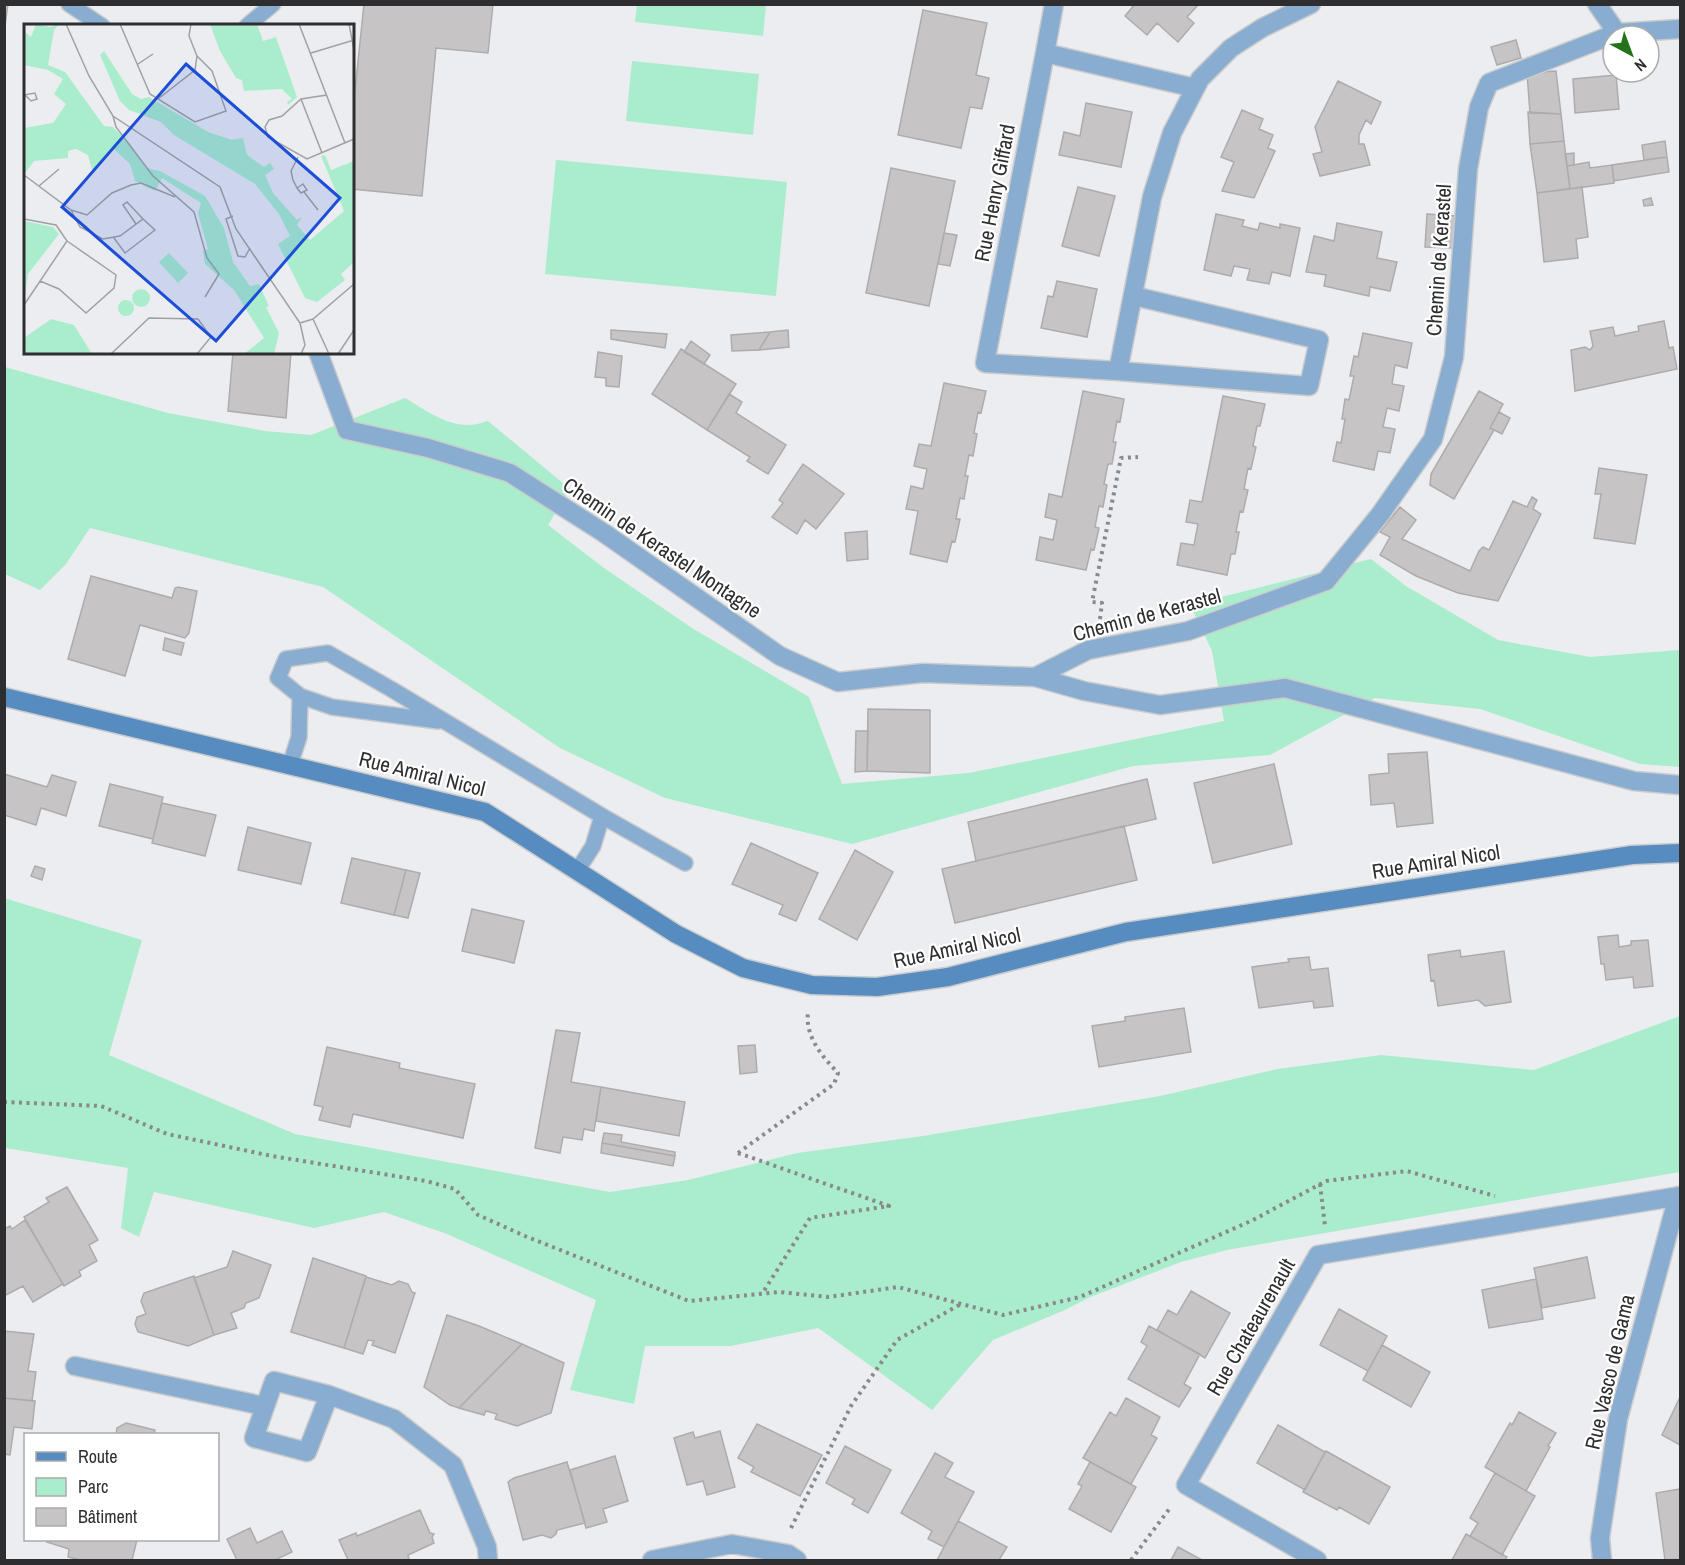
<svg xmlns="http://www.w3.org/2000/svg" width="1685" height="1565" viewBox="0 0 1685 1565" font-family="'Archivo Narrow',sans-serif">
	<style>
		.green { fill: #aaedcc }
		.building { fill: #c7c4c5; stroke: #aeabac; stroke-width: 1.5 }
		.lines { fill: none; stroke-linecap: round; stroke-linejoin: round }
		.lane-casing { stroke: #cacbcd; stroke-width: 18 }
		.street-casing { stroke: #cacbcd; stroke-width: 21 }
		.secondary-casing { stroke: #cacbcd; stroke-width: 21 }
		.path { stroke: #89898c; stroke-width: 4; stroke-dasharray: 3 4.5; stroke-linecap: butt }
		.lane { stroke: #89add0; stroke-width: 15 }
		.street { stroke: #89add0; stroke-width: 18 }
		.secondary { stroke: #568cbf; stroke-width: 18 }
		.labels { text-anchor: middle; stroke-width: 4.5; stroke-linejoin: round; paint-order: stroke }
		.street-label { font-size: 21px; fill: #2e2e30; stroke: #fff }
		.inset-road { fill: none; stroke: #a0a1a3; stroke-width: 1.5 }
		.view { fill: #1d4ed8; fill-opacity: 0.15; stroke: #1d4ed8; stroke-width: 3 }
		.inset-edge { fill: none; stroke: #2e2e30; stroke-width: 3 }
	</style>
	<rect width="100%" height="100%" fill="#ecedf0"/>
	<path class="green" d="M637 5H766L763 36 635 22Z
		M632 61 759 74 753 135 626 121Z
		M556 160 787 182 776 296 545 274Z
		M5 367 168 413 265 431 311 435 405 398C424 409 446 426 470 425 476 425 483 422 488 421L570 489 548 525 604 568 692 628 809 697 842 784 969 773 1224 721 1212 651 1190 605 1371 559 1406 586 1498 640 1590 657 1679 650 1680 630V767L1640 764 1480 709 1375 698 1270 755 1133 766 852 844 665 798 560 748 323 587 90 528 66 564 40 590 5 574Z
		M4 898 142 940 109 1055 295 1134 610 1192 688 1180 797 1153 923 1136 1160 1096 1278 1069 1381 1055 1534 1070 1680 1016V1172L1227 1250 1181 1262 1088 1298 1065 1310 993 1340 932 1410 818 1328 731 1346H645L634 1404 570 1390 596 1300 447 1234 384 1212 314 1228 154 1192 139 1237 121 1228 128 1168 5 1148Z"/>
	<path class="building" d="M4 4H8L4 33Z
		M364 4H493L488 53 436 48 422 196 352 189V119Z
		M1135 4H1199L1187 17 1194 23 1178 42 1157 23 1147 35 1125 16Z
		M923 10 987 23 976 75 989 78 982 109 970 107 961 148 898 135Z
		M1516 40 1521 58 1497 65 1491 47Z
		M1556 71 1561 114 1530 113 1527 73Z
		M1616 75 1619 109 1575 113 1573 79Z
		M1338 81 1381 102 1371 124 1366 120 1359 135V144H1364L1370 165 1320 176 1313 154 1322 152 1315 127Z
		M1086 103 1132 112 1121 167 1059 155 1064 132 1080 136Z
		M1242 110 1263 119 1259 129 1273 135 1268 148 1275 151 1254 198 1222 191 1234 162 1221 157Z
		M1528 112 1561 114 1564 141 1530 144Z
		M1564 141 1570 189 1537 193 1530 144Z
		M1665 141 1667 157 1644 160 1642 145Z
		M1574 153V165L1567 166 1565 154Z
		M1667 157 1669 172 1614 181 1612 165Z
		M1589 162 1590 168 1612 165 1614 183 1570 189 1567 166Z
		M891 168 955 181 929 306 866 293Z
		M1078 187 1115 196 1099 256 1062 246Z
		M1582 187 1588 237 1576 239 1578 258 1544 262 1537 193Z
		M1651 198 1653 205 1644 206 1643 200Z
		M1216 214 1244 220 1242 226 1258 230 1260 223 1280 228V224L1300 228 1290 276 1272 272 1269 284 1247 280 1250 269 1234 266 1231 276 1204 270Z
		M1427 214 1456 216 1454 248 1425 247Z
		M1337 223 1382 232 1377 258 1397 262 1390 291 1370 287 1369 296 1324 286 1326 275 1306 272 1314 236 1334 241Z
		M944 233 957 235 950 266 938 264Z
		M1057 281 1097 289 1087 337 1041 328 1048 296 1053 297Z
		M1664 321 1669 348 1673 347 1677 369 1575 391 1571 350 1585 347 1590 350 1593 346 1590 331 1613 327 1615 336 1639 331 1638 326Z
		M611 330 667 334 665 348 611 339Z
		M788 330 789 347 759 350 770 332Z
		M770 332 759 350 732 351 731 335Z
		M1363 333 1412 343 1407 368 1395 365 1392 384 1404 386 1399 411 1387 408 1383 427 1395 429 1390 453 1378 451 1374 470 1333 461 1337 442 1341 443 1345 419H1342L1345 399 1349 400 1354 376H1350L1354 356 1358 357Z
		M691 341 710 355 704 364 684 352Z
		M681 349 736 384 707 430 652 394Z
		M233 352H291L286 418 228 411Z
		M598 352 622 356 619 387 606 386V378L595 377Z
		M944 383 986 391 981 413 978 412 974 433 977 434 973 456 969 455 965 476H968L964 499 960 498 956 519H960L955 542 952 541 947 562 910 554 918 511 906 509 911 486 923 489 927 469 914 466 919 444 931 446Z
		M1083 391 1124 399 1120 422 1117 421 1113 442H1116L1112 464H1108L1104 484 1107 485 1103 507 1099 506 1095 527 1099 528 1094 550 1091 549 1086 570 1036 560 1040 537 1053 540 1057 520 1045 517 1049 494 1062 497Z
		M1479 391 1503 404 1490 428 1494 430 1454 499 1430 485 1431 474Z
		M729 394 742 402 736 413 786 445 768 474 747 461 750 457 707 430Z
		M1223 396 1265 404 1260 426H1257L1253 446 1256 447 1251 469 1248 468 1244 489 1248 490 1243 512 1240 511 1236 532H1239L1235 554H1231L1227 575 1177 565 1181 543 1194 545 1198 524 1186 522 1190 500 1202 502Z
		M1499 412 1510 418 1502 434 1490 428Z
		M803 464 844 494 816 529 805 520 797 534 772 517 783 503 779 500Z
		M1599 468 1647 475 1635 544 1594 538 1601 494H1595Z
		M1532 497 1537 500 1533 509 1541 514 1498 601 1458 593 1416 576 1380 555 1390 537 1380 532 1400 507 1416 520 1402 539 1470 571 1479 551 1483 547 1489 550 1513 501 1527 507Z
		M867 531 868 559 847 561 845 533Z
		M91 576 172 598 175 588 178 587 197 591 189 633 185 638 140 625 125 676 68 659Z
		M165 638 184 643 181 655 163 650Z
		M868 709 930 710V773L867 771Z
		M856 731H868L867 771 855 772Z
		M1427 752 1433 823 1397 827 1394 803 1371 805 1369 775 1389 773 1388 754Z
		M1274 764 1292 844 1213 863 1194 783Z
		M4 774 47 787 52 775 76 782 66 816 41 808 36 825 4 815Z
		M1147 779 1156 819 976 861 968 822Z
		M110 784 163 797 153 839 99 826Z
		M162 803 216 815 205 856 152 843Z
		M1124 826 1137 880 955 923 942 869Z
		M248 827 311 843 301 884 238 870Z
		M751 843 818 873 796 921 779 914 783 905 732 884Z
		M855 850 893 872 857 940 819 919Z
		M352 858 406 870 394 915 341 903Z
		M35 866 45 869 42 880 31 876Z
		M406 870 420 873 408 918 394 915Z
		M472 909 524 921 514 963 462 951Z
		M1618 935 1619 947 1631 945V941L1648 940 1653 986 1634 988 1633 977 1606 980 1604 964H1601L1598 937Z
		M1460 950 1461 957 1504 951 1511 1002 1485 1006 1478 1000 1438 1006 1434 980 1431 981 1428 955Z
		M1309 957 1311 970 1328 968 1333 1006 1314 1008 1313 1001 1259 1008 1252 967 1289 962 1288 959Z
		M1184 1008 1191 1052 1099 1067 1092 1026 1125 1021V1017Z
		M556 1030 580 1033 571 1082 601 1087 594 1131 584 1129 582 1140 563 1137 560 1153 535 1148Z
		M755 1045 757 1072 740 1074 738 1046Z
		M327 1047 400 1063 399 1068 475 1084 463 1138 353 1114 350 1127 319 1120 323 1107 314 1105Z
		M601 1087 685 1102 679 1136 596 1121Z
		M604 1133 622 1135 621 1142 675 1152V1156L602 1143Z
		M602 1143 675 1156 673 1166 601 1153Z
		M67 1187 98 1240 89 1245 97 1261 79 1271 81 1276 64 1286 24 1217 49 1202 46 1198Z
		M25 1220 63 1284 33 1302 23 1286 4 1296V1229L10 1226 12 1229Z
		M233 1251 271 1265 259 1298 246 1303 244 1308 231 1313 237 1328 214 1335 194 1278 227 1267Z
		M1587 1257 1595 1298 1542 1308 1534 1268Z
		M313 1258 366 1276 344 1348 291 1332Z
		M194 1276 214 1335 188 1346 138 1332 135 1324 137 1317 146 1314 141 1301 144 1293Z
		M366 1277 392 1285 399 1281 408 1284 412 1292 415 1293 395 1353 372 1345 374 1341 368 1340 363 1354 344 1348Z
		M1536 1279 1543 1319 1489 1328 1482 1290Z
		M1191 1291 1230 1313 1205 1358 1157 1330 1168 1310 1177 1315Z
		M1339 1309 1387 1336 1368 1371 1320 1345Z
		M447 1315 479 1326 522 1344 459 1408 450 1405 424 1387Z
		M1149 1326 1200 1354 1184 1384 1191 1388 1179 1407 1128 1379 1147 1346 1141 1342Z
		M4 1331 34 1334 28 1371 36 1372 32 1401 4 1398Z
		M522 1344 564 1363 551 1413 517 1426 495 1419 497 1414 486 1411 484 1415 459 1408Z
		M1382 1345 1430 1372 1411 1407 1363 1380Z
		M1680 1397V1445L1662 1435Z
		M4 1398 35 1401 32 1429 14 1427 10 1455 4 1454Z
		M1126 1398 1160 1417 1151 1435 1157 1438 1131 1484 1083 1458 1110 1412 1116 1416Z
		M1519 1412 1556 1433 1548 1446 1550 1447 1526 1491 1485 1467 1510 1423 1512 1425Z
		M126 1423 155 1430 154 1434H116L117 1428Z
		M757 1424 822 1455 800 1496 751 1472 754 1467 738 1458Z
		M1278 1425 1325 1452 1305 1490 1257 1463Z
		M720 1431 735 1487 707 1495 703 1481 687 1485 674 1438 693 1432 695 1438Z
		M845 1446 891 1470 868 1513 852 1504 855 1499 826 1483Z
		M1326 1451 1390 1487 1369 1524 1339 1507 1337 1510 1303 1492Z
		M935 1453 953 1463 945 1477 974 1492 944 1547 928 1539 932 1531 901 1513Z
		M615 1456 628 1501 603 1509 607 1522 586 1528 570 1470Z
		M567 1462 585 1523 557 1530 556 1534 551 1538 542 1535 523 1540 508 1482 514 1478Z
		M1090 1462 1136 1487 1111 1532 1069 1509 1082 1486 1078 1484Z
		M1495 1473 1535 1496 1502 1555 1470 1536 1478 1523 1470 1518Z
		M1680 1489V1559L1665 1560 1656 1493Z
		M420 1510 430 1533 434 1534 432 1537 434 1543 408 1555 409 1559 405 1560H348L339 1540 356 1533 357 1536Z
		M958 1521 1007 1547 999 1560H937Z
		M250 1528 257 1543 282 1531 292 1552 277 1559 278 1560H237L227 1539Z
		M1466 1534 1507 1557 1505 1560H1452Z
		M48 1540H137L132 1560H81L68 1557 69 1549 47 1542Z
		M1178 1547 1202 1560H1171Z"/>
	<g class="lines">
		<g class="lane-casing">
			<path id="lane" d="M69 4 102 26
				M247 26 273 4
				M300 696 332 707 438 721
				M290 765 299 737 300 696 278 678 286 659 328 653 391 689 602 816 593 846 577 871
				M602 816 685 863"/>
		</g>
		<g class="street-casing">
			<path id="street" d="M1597 4 1617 33
				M1045 53 1054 4
				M1195 88 1045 53 985 363 1118 371 1152 197 1172 133 1200 79 1231 48 1262 28 1311 4
				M318 352 347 430 428 448 510 473 604 533 780 656 838 682 923 673 1035 677 1084 691 1160 705 1285 688 1634 781 1680 785
				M1118 371 1309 386 1319 340 1134 296
				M1035 677 1088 650 1188 631 1326 581 1379 516 1433 439 1454 357 1468 169 1479 107 1489 83 1617 33 1680 29
				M75 1366 264 1406
				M329 1395 307 1452 254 1438 274 1381 329 1395 394 1419 453 1465 487 1547 488 1560
				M652 1560 732 1544 788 1554 797 1560
				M1317 1560 1186 1485 1318 1255 1680 1196
				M1602 1560 1600 1538 1618 1419 1678 1196"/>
		</g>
		<g class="secondary-casing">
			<path id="secondary" d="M4 697 485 812 676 934 743 968 812 985 877 987 948 977 1126 932 1632 855 1680 853"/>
		</g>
		<path class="path" d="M1100 619 1102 603 1092 602 1121 458 1138 457
			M4 1102 101 1106 167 1134 272 1156 426 1181 455 1189 478 1215 525 1236 689 1301 779 1292 828 1297 898 1287 1003 1315 1080 1297 1253 1220 1326 1181 1407 1171 1495 1196
			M738 1153 889 1206 810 1218 762 1294
			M738 1153 834 1084 838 1073C822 1056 805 1037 808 1012
			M1320 1184 1325 1226
			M791 1528 851 1406 897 1340 961 1304
			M1131 1560 1170 1508"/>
		<use href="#lane" class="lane"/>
		<use href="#street" class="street"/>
		<use href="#secondary" class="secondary"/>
	</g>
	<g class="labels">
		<g class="street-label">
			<text transform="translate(995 193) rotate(-79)" y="7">Rue Henry Giffard</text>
			<text transform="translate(1439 260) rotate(-86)" y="7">Chemin de Kerastel</text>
			<text transform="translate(662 548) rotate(34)" y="7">Chemin de Kerastel Montagne</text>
			<text transform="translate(1147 615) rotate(-15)" y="7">Chemin de Kerastel</text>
			<text transform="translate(422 774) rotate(14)" y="7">Rue Amiral Nicol</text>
			<text transform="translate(1436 862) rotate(-9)" y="7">Rue Amiral Nicol</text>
			<text transform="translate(957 948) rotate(-12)" y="7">Rue Amiral Nicol</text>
			<text transform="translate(1251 1327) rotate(-60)" y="7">Rue Chateaurenault</text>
			<text transform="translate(1610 1372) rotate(-77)" y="7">Rue Vasco de Gama</text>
		</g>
	</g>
	<g transform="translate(24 24)">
		<rect width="330" height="330" fill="#ecedf0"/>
		<path d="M12 0 26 3 35 0 30 6 24 41 41 48 80 102 89 103 103 117 122 144 136 147 181 172 200 204 209 238 226 262 235 260 245 282 242 283 255 309 250 330H220L240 314 210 266 181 240 179 227 184 225 174 189 177 179 138 154 131 167 111 157 106 140 90 125 69 149 64 131 52 125 44 127V134L10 137 2 148 0 146V104L29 99 42 80 30 70 39 55 24 46 0 41V7L7 13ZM186 0H233L239 17 252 13 273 73 264 81 263 78 268 75 258 65 220 67 218 56 212 54 196 27ZM80 27 108 70 117 75 125 73 184 108 208 116 219 114 223 131 240 143 246 139 250 145 241 151 249 169 273 196 278 193 273 201 286 216 320 187 297 132 301 131 307 146 330 137V238L317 250 321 256 293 278 281 274 254 220 266 212 255 190 231 160 150 111 137 98 105 86 96 77 76 31ZM0 197 29 203 35 210 4 250 0 276ZM145 229 164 249 154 259 135 238ZM108 274a9 9 0 1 1 18 0a9 9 0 1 1-18 0ZM94 284a8 8 0 1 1 16 0a8 8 0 1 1-16 0ZM27 295 50 301 68 330H0V314Z" fill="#aaedcc"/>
		<path class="inset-road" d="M42 0 65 52 89 92 196 163 212 205 276 299M96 0 126 70 171 98 202 87 188 47 173 32M275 0 321 119M325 0 330 26M287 29 330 16M114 40 129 30M0 71 11 69 13 75 7 77 1 71M303 71 277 75 258 92 245 96 241 103 244 113 283 135 330 115M134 75 171 46 173 32 165 12 167 0M277 75 298 129M89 92 92 103 129 152 170 188 183 234 195 250 181 273M0 151 47 186 63 191 88 169 107 161 117 159 151 173M15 162 35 145M273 164 279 160 283 166 277 169 273 164 269 156 267 147 274 133M280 168 294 186M47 186 56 203 79 215 96 212 119 195 131 206 101 229 90 214M209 192 202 195 214 232 221 233 226 224M0 195 32 201 43 217 0 281M112 200 99 181 103 178 119 195M16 257 35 265 62 289 90 264 92 251 43 217M289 295 305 330M276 299 289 295 330 260M276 299 281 321 277 330M87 330 125 294 174 295 187 313 173 330M314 330 330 306"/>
		<path class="view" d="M162 40 316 174 192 317 38 183Z"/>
		<rect width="330" height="330" class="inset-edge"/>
	</g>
	<rect width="1685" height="1565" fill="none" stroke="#2e2e30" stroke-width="12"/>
	<rect x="24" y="1433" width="195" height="108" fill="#ffffff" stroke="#ababac" stroke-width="1.5"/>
	<rect x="36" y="1452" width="30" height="9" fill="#568cbf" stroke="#ababac" stroke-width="1.5"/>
	<text x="78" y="1463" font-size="18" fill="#2e2e30">Route</text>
	<rect x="36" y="1478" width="30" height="18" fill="#aaedcc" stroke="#ababac" stroke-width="1.5"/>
	<text x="78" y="1493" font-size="18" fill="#2e2e30">Parc</text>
	<rect x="36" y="1508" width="30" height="18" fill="#c7c4c5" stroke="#ababac" stroke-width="1.5"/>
	<text x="78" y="1523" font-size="18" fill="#2e2e30">Bâtiment</text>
	<g transform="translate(1631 54) rotate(139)"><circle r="28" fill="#ffffff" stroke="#ababac" stroke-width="1.5"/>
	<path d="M0-4.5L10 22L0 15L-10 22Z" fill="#247219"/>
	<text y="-9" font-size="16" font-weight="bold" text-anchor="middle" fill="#2e2e30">N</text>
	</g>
</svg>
